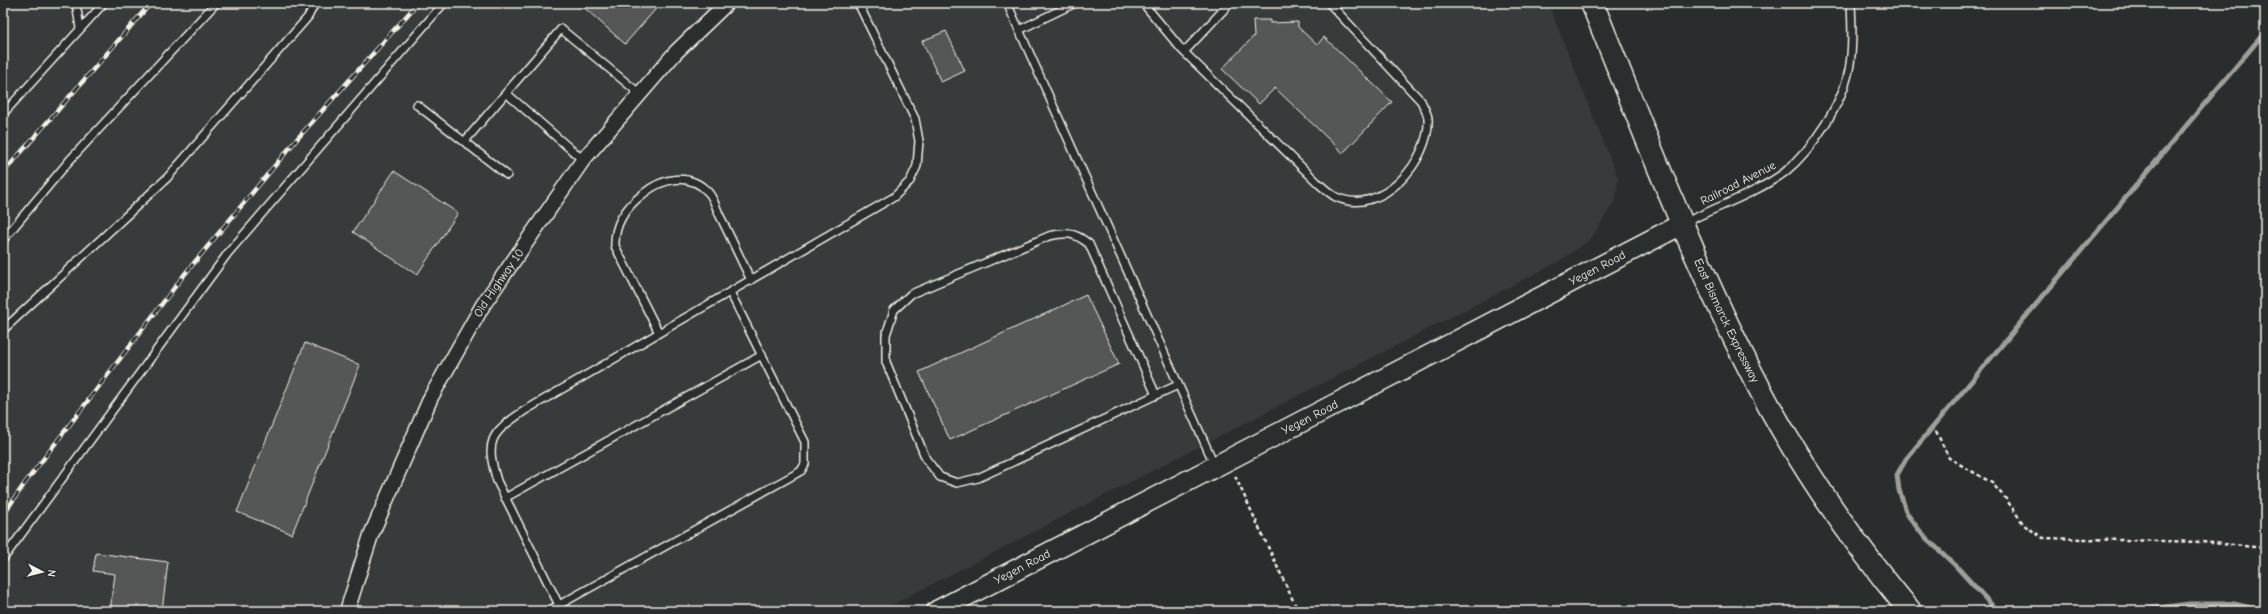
<svg xmlns="http://www.w3.org/2000/svg" width="2268" height="614" viewBox="0 0 2268 614" font-family="'Comic Neue',sans-serif">
	<style>
		.built { fill: #373a3a }
		.lines { fill: none; stroke-linecap: round; stroke-linejoin: round }
		.stream { stroke: #9f9f9a; stroke-width: 5 }
		.building { fill: #555756; stroke: #f4f1e8 }
		.lane-casing { stroke: #f4f1e8; stroke-width: 10 }
		.street-casing { stroke: #f4f1e8; stroke-width: 17 }
		.secondary-casing { stroke: #f4f1e8; stroke-width: 23 }
		.primary-casing { stroke: #f4f1e8; stroke-width: 25 }
		.path { stroke: #f4f1e8; stroke-width: 2.5; stroke-dasharray: 4 3; stroke-linecap: butt }
		.lane { stroke: #2a2d2e; stroke-width: 7 }
		.street { stroke: #2a2d2e; stroke-width: 14 }
		.secondary { stroke: #2a2d2e; stroke-width: 20 }
		.primary { stroke: #2a2d2e; stroke-width: 22 }
		.rail-casing { stroke: #f4f1e8; stroke-width: 4.5 }
		.rail { stroke: #2a2d2e; stroke-width: 3; stroke-dasharray: 9; stroke-linecap: butt }
		.labels { text-anchor: middle; stroke-width: 4; stroke-linejoin: round; paint-order: stroke }
		.street-label { font-size: 12px; fill: #f4f1e8; stroke: #2a2d2e }
	</style>
	<rect width="100%" height="100%" fill="#2a2d2e"/>
	<filter id="ink" filterUnits="userSpaceOnUse"><feTurbulence type="fractalNoise" baseFrequency=".025" numOctaves="2"/><feDisplacementMap in="SourceGraphic" scale="8" xChannelSelector="R" yChannelSelector="G"/><feConvolveMatrix kernelMatrix="1 2 1 2 8 2 1 2 1" color-interpolation-filters="sRGB"/></filter>
	<g filter="url(#ink)">
		<path class="built" d="M3 3H1548L1618 178 1616 199 1591 239 1558 262 880 611H3Z"/>
		<g class="lines">
			<path class="stream" d="M1997 611 1955 565 1923 535 1907 514 1899 490 1897 475 1906 459 2265 32
				M2133 611 2189 604H2234L2264 611"/>
		</g>
		<path class="building" d="M579 3H661L625 44Z
			M1253 20H1270V23L1298 22V27L1317 45 1324 37 1392 102 1343 153 1275 88 1259 104 1222 69 1254 36Z
			M946 31 965 71 941 82 922 41Z
			M394 171 458 213 417 275 353 232Z
			M1086 295 1119 364 950 440 919 372Z
			M305 343 360 365 292 534 237 512Z
			M96 553 168 562 162 611H110L115 574 93 571Z"/>
		<g class="lines">
			<g class="lane-casing">
				<path id="lane" d="M76 3 80 28
					M1007 3 1215 466
					M1143 3 1182 50 1319 184C1324 188 1330 194 1336 197 1381 218 1431 160 1428 118 1427 112 1423 106 1421 101L1329 3
					M1019 30 1075 3
					M1184 52 1230 3
					M417 105 507 175
					M3 114 104 3
					M465 141 506 93
					M583 160 506 93 561 29 640 94
					M1684 223C1716 207 1757 193 1785 172 1812 150 1842 104 1849 70 1853 49 1852 25 1851 3
					M3 240 69 161 216 3
					M3 330 167 178 308 17 315 3
					M659 333 615 246C614 224 626 207 643 194 662 178 689 172 708 192 713 197 716 207 719 214 730 236 740 258 751 280
					M1156 395 1089 244C1074 232 1067 232 1049 236L911 294 894 310 886 335V362L926 459 940 477 957 483 978 478 1156 395 1178 385
					M505 498 762 355
					M3 559 228 253 444 3
					M559 605 801 471 805 464V442L730 292
					M548 611 559 605 497 481C485 440 490 434 524 411L894 197 910 181 917 166 919 141 915 119 858 3"/>
			</g>
			<g class="street-casing">
				<g id="street">
					<path id="s1" d="M347 611 371 535 431 397 483 305 583 160 676 52 727 3"/>
				</g>
			</g>
			<g class="secondary-casing">
				<g id="secondary">
					<path id="s2" d="M937 611 1682 224"/>
				</g>
			</g>
			<g class="primary-casing">
				<g id="primary">
					<path id="s3" d="M1592 3C1647 138 1699 277 1769 406 1809 479 1857 547 1910 611"/>
				</g>
			</g>
			<path class="path" d="M1936 431 1949 458 1992 483 2006 499 2024 525 2043 538 2202 542 2265 548
				M1235 476 1298 611"/>
			<use href="#lane" class="lane"/>
			<use href="#street" class="street"/>
			<use href="#secondary" class="secondary"/>
			<use href="#primary" class="primary"/>
			<g class="rail-casing">
				<path id="rail" d="M3 173 151 3
					M3 515 25 483 184 275 297 139 418 3"/>
			</g>
			<use href="#rail" class="rail"/>
		</g>
	</g>
	<g class="labels">
		<g class="street-label">
			<text transform="translate(1738 183) rotate(-27)" y="4">Railroad Avenue</text>
			<text dy="4" stroke="none"><textPath href="#s2" startOffset="744">Yegen Road</textPath></text>
			<text dy="4" stroke="none"><textPath href="#s1" startOffset="363">Old Highway 10</textPath></text>
			<text dy="4" stroke="none"><textPath href="#s3" startOffset="345">East Bismarck Expressway</textPath></text>
			<text dy="4" stroke="none"><textPath href="#s2" startOffset="420">Yegen Road</textPath></text>
			<text dy="4" stroke="none"><textPath href="#s2" startOffset="96">Yegen Road</textPath></text>
		</g>
	</g>
	<rect width="2268" height="614" fill="none" stroke="#2a2d2e" stroke-width="16"/>
	<rect x="8" y="8" width="2252" height="598" fill="none" stroke="#f4f1e8" stroke-width="1.5" filter="url(#ink)"/>
	<g transform="translate(42 572) rotate(97)" stroke="#2a2d2e" stroke-width="3" paint-order="stroke">
	<path d="M0-3L7 15L0 10L-7 15Z" fill="#f4f1e8"/>
	<text y="-6" font-size="11" font-weight="bold" text-anchor="middle" fill="#f4f1e8">N</text>
	</g>
</svg>
